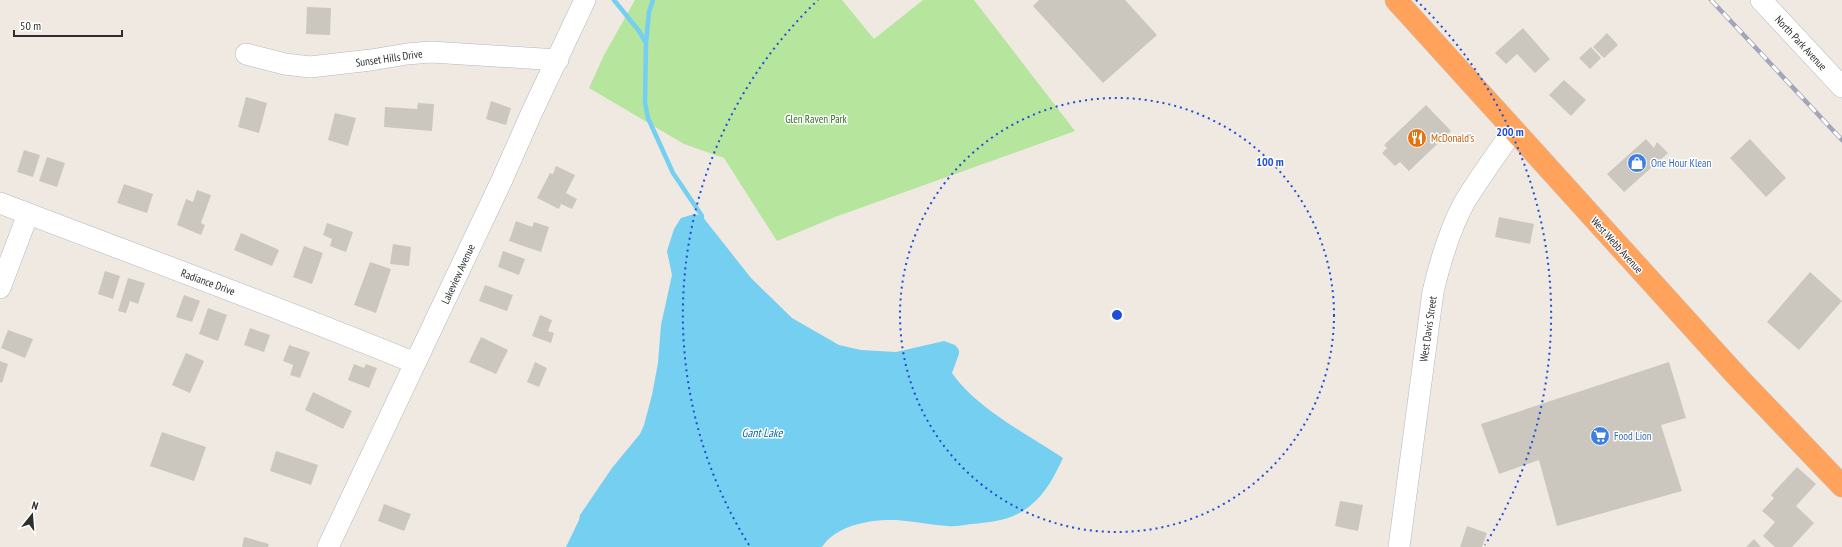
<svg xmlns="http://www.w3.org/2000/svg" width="1842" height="547" viewBox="0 0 1842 547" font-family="'PT Sans Narrow',sans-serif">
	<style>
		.green { fill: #b6e59e }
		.water { fill: #75cff0 }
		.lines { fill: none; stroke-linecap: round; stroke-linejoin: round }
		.stream { stroke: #75cff0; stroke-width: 4.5 }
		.building { fill: #cbc7bf }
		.minor-casing { stroke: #b4b7c1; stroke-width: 22 }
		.highway-casing { stroke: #c9c9c9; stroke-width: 23 }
		.minor { stroke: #fff; stroke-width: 21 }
		.highway { stroke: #ffa35c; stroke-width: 22 }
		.rail-casing { stroke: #a3a6b8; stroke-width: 4.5 }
		.rail { stroke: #fff; stroke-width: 3; stroke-dasharray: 9; stroke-linecap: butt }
		.ring { fill: none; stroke: #1d4ed8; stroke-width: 2; stroke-dasharray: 2 4 }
		.labels { text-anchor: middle; stroke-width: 3; stroke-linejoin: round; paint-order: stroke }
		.street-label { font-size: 11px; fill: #2e2e2e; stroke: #fff }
		.park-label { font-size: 11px; fill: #2c6e1b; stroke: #fff }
		.food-label { font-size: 11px; fill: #c56008; stroke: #fff; text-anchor: start }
		.shop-label { font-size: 11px; fill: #366cbe; stroke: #fff; text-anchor: start }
		.water-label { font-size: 12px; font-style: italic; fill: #0d6fa3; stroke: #fff }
		.centre { fill: #1d4ed8; stroke: #fff; stroke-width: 2 }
		.ring-label { font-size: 12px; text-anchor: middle; font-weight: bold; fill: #1d4ed8; stroke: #fff; stroke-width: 3; stroke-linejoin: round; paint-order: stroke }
	</style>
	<rect width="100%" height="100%" fill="#efe9e1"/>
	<path class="green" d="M635 0H842L874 39 923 0H974L1075 131 835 217 777 241 724 158 684 144 589 88 604 55Z"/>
	<path class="water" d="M694 214 702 216 751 278 792 318 839 345 861 350 896 352 944 341 955 345 959 350V354L952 373C977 409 1027 434 1063 458 1055 475 1046 493 1031 505 1013 520 994 522 971 524 963 525 955 527 947 526 930 525 913 521 896 520 871 519 836 525 822 547H566L579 520 580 515 612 468 640 434 644 425 652 395 658 363 661 325 672 275 667 251 674 229 681 218Z"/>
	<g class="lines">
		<path class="stream" d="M614 0 639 31 646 43
			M653 0 649 12 646 43 645 103 648 118 673 173 702 216 700 221"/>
	</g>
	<path class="building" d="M1039 0H1125L1157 35 1103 83 1033 6Z
		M307 7 331 8 330 35 306 34Z
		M1523 28 1550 59 1535 73 1517 54 1506 64 1495 53Z
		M1607 33 1618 45 1604 58 1593 47Z
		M1591 47 1601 58 1590 69 1579 58Z
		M1564 80 1586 100 1571 116 1549 95Z
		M246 97 267 103 259 133 238 127Z
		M491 101 511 108 506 125 486 119Z
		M418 103 434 104 432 131 384 127 385 107 417 109Z
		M1426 105 1451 131 1409 171 1400 162 1395 166 1382 153 1387 148 1384 145Z
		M335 113 356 118 348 146 328 140Z
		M1646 139 1654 148 1657 142 1668 153 1624 192 1607 174Z
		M1750 139 1786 178 1766 197 1730 158Z
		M24 150 40 155 33 177 17 172Z
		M47 157 65 163 57 187 39 181Z
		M556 166 575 175 566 193 577 199 572 209 561 204 559 209 537 198 550 173 553 174Z
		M124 184 153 194 147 213 117 203Z
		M197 190 211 195 201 223 205 225 201 235 177 225 186 199 193 202Z
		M1499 217 1534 224 1530 244 1495 237Z
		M516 221 532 227 534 222 549 227 541 252 509 241Z
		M327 223 353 232 346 252 330 246 332 239 323 235Z
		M241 233 279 250 272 266 234 250Z
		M393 244 411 247 409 266 390 264Z
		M304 246 323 253 312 284 293 277Z
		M503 251 525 259 519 275 498 267Z
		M370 262 391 269 376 313 354 305Z
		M105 271 120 276 113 299 98 294Z
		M1810 272 1842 301 1799 350 1767 322Z
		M128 278 145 283 138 304 130 301 126 313 118 311Z
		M485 285 513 295 507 311 479 301Z
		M184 295 200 301 192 322 176 317Z
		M208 308 227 315 218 341 199 334Z
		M540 315 552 320 548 331 554 333 551 343 532 336Z
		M250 328 270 335 264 352 244 345Z
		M8 330 33 339 25 358 1 348Z
		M481 337 508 350 496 374 469 362Z
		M289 345 310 352 300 378 290 375 293 365 283 361Z
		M186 353 204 361 190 393 172 385Z
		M0 361 8 364 2 383 0 382Z
		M535 362 547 368 539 387 527 382Z
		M1669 362 1686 418 1661 425 1682 491 1557 526 1539 460 1499 474 1481 424Z
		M354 364 364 368 366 364 377 368 369 388 348 380Z
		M313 392 352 411 343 429 305 410Z
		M162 432 206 447 194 481 150 466Z
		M276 451 318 465 311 485 270 471Z
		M1797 467 1816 484 1796 506 1814 523 1792 547H1775L1763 536 1775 522 1762 511 1774 498 1771 495Z
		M1340 501 1363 505 1358 531 1335 526Z
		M384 504 411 514 404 531 378 521Z
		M1467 526 1487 533 1482 547H1460Z
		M244 537 269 544 268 547H242Z
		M1754 539 1761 547H1746Z"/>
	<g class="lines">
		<g class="minor-casing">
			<path id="minor" d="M1761 0 1842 87
				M246 54 285 64 310 67 371 60 407 54 431 52 558 60
				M0 203C139 256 278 307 415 363
				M0 288 28 214
				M328 547 501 182 532 112 585 0
				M1399 547 1433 292C1440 262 1449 231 1464 203 1479 178 1497 154 1514 129"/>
		</g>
		<g class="highway-casing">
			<path id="highway" d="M1396 0 1735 374 1842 486"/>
		</g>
		<use href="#minor" class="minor"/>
		<use href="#highway" class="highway"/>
		<g class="rail-casing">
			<path id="rail" d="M1711 0 1842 140"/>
		</g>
		<use href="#rail" class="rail"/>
	</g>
	<g class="ring">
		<circle cx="1117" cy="315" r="217"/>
		<path d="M749 545A434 434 0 0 1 818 0M1416 0A434 434 0 0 1 1485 545"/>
	</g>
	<defs>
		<g id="restaurant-disc" transform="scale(1)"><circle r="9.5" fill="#e8710a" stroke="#fff"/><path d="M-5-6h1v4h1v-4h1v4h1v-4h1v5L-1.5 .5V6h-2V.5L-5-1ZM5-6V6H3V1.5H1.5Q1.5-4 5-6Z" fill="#fff"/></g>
		<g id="shop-disc" transform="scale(1)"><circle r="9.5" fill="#3f7fe0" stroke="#fff"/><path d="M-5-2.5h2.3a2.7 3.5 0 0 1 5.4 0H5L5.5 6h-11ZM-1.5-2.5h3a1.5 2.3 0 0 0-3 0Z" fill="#fff"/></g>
		<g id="supermarket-disc" transform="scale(1)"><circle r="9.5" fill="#3f7fe0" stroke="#fff"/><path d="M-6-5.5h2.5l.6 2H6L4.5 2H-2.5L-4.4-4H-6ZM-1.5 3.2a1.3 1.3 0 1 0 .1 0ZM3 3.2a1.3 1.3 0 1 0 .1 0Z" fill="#fff"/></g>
	</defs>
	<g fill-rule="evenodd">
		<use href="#restaurant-disc" x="1417" y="138"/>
		<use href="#shop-disc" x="1637" y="163"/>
		<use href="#supermarket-disc" x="1600" y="436"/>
	</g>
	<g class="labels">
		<g class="street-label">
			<text transform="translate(1801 43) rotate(47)" y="4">North Park Avenue</text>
			<text transform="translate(389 58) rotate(-8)" y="4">Sunset Hills Drive</text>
			<text transform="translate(1617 245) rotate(48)" y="4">West Webb Avenue</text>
			<text transform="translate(458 274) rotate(-65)" y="4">Lakeview Avenue</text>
			<text transform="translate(208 282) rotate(20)" y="4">Radiance Drive</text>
			<text transform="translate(1428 329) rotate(-82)" y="4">West Davis Street</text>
		</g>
		<g class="park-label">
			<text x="816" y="123">Glen Raven Park</text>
		</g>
		<g class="food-label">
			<text x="1431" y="142">McDonald's</text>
		</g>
		<g class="shop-label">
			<text x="1651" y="167">One Hour Klean</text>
			<text x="1614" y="440">Food Lion</text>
		</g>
		<g class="water-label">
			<text x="762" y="437">Gant Lake</text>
		</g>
	</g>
	<circle cx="1117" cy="315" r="6" class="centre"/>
	<g class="ring-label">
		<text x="1510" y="136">200 m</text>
		<text x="1270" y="166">100 m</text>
	</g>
	<g transform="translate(32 515) rotate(17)" stroke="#ffffff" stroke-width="3" paint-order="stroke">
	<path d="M0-3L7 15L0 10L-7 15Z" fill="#2e2e2e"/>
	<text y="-6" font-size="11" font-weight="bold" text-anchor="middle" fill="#2e2e2e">N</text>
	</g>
	<path d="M14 30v6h108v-6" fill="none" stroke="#2e2e2e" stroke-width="2"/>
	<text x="20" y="30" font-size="12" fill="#2e2e2e" stroke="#ffffff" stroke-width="3" paint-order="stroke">50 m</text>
</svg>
